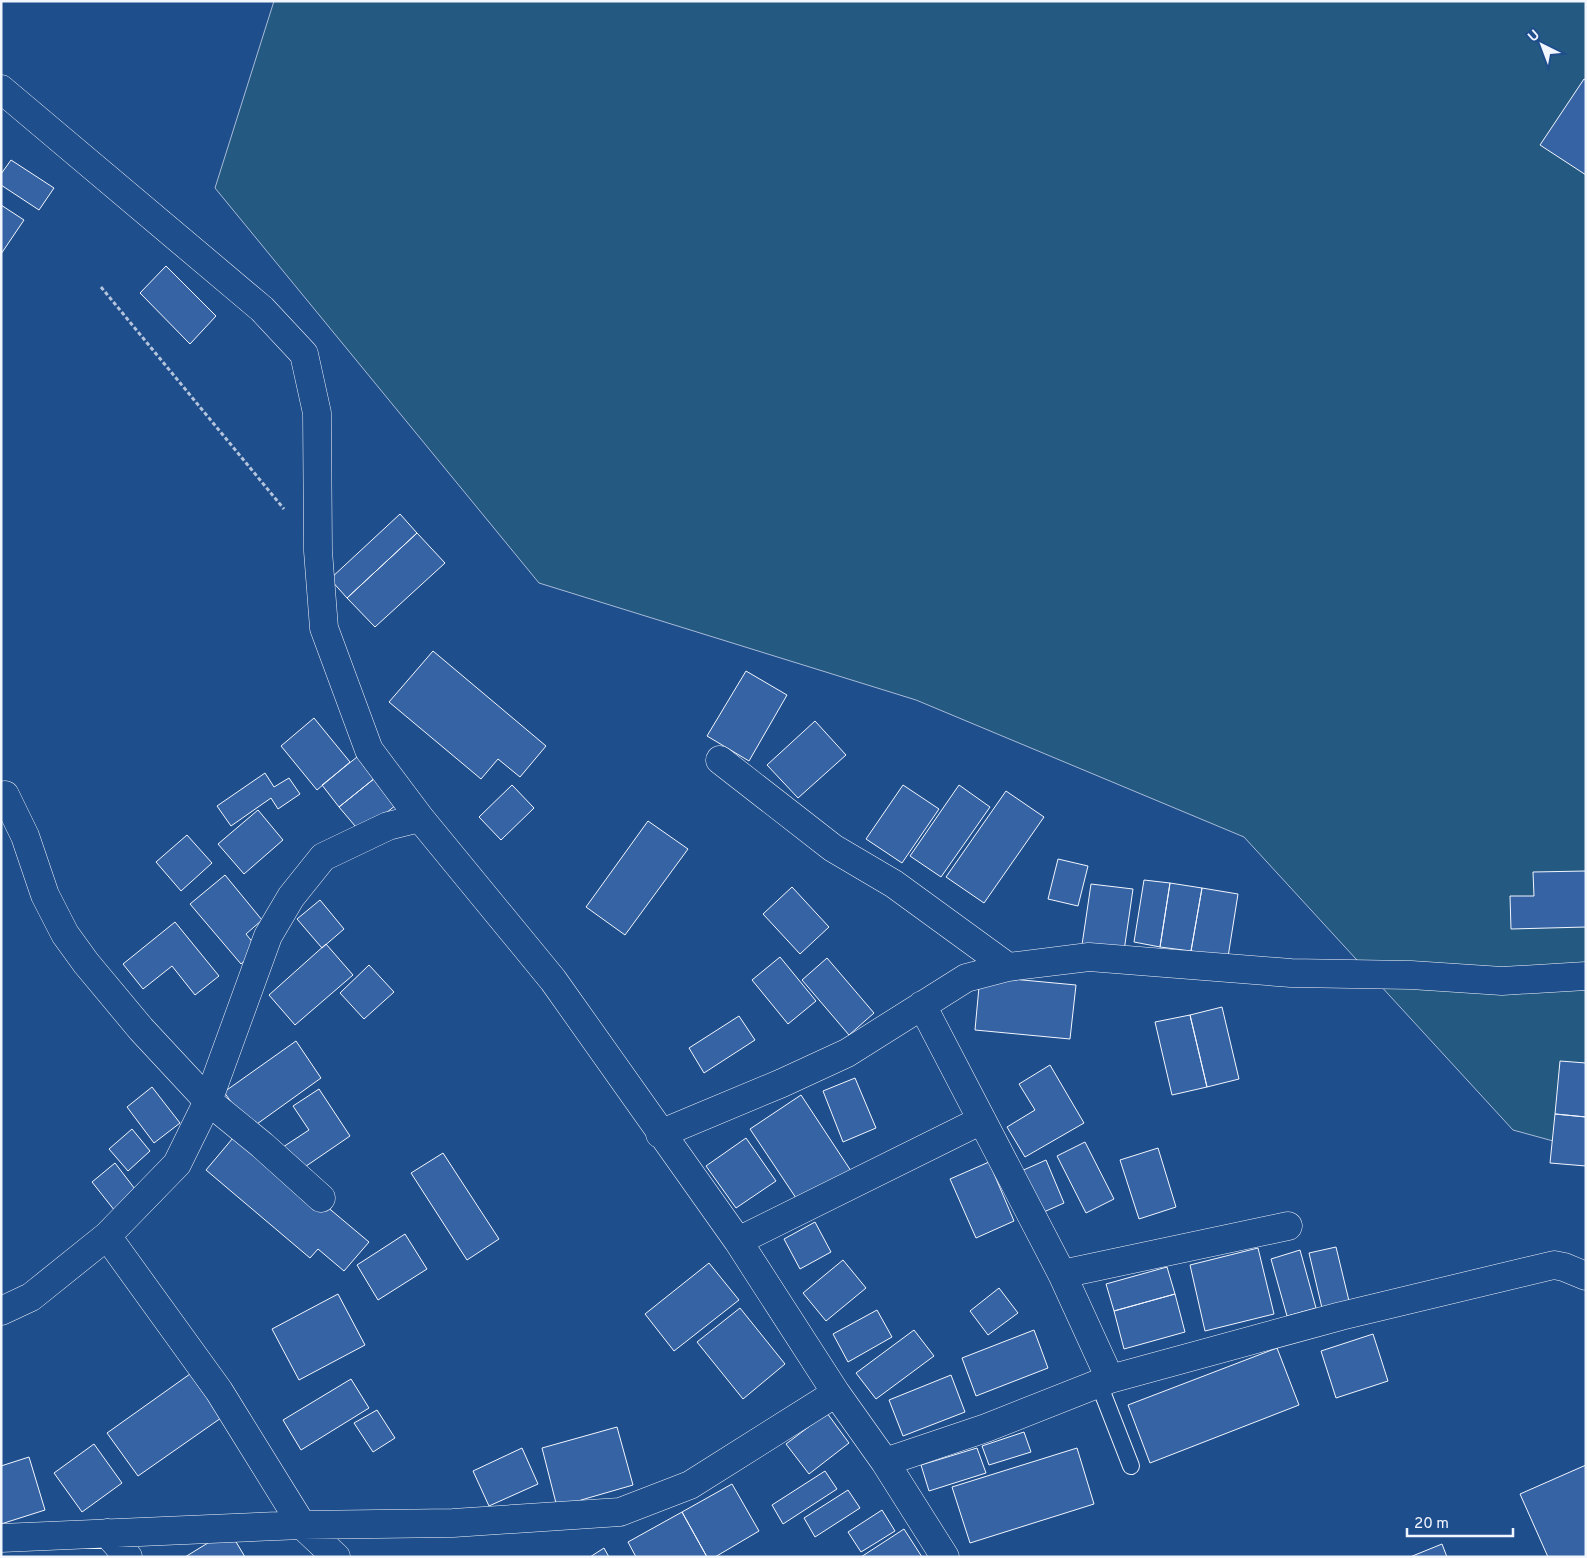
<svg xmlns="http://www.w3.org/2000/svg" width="1587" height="1558" viewBox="0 0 1587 1558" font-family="Overpass,sans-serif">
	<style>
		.green { fill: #245a82; stroke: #a8bbd7 }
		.building { fill: #3563a3; stroke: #f2f6ff }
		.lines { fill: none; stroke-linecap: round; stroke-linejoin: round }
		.lane-casing { stroke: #f2f6ff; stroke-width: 18 }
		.street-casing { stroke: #f2f6ff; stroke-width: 29 }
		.path { stroke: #b3c4dc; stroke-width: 3; stroke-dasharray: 4 2.5; stroke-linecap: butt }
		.lane { stroke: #1f4e8c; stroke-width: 16 }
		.street { stroke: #1f4e8c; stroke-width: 28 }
	</style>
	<rect width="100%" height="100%" fill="#1f4e8c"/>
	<path class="green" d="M274 1H1586V1150L1513 1130 1244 837 916 700 539 583 215 188Z"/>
	<path class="building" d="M1584 79 1586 80V175L1540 145Z
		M11 160 54 188 39 210 1 185V174Z
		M1 205 24 220 1 254Z
		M166 266 216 316 190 344 140 293Z
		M400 514 417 533 347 598 330 579Z
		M417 533 445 563 375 627 347 598Z
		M433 651 546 746 520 777 498 759 481 779 389 702Z
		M746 671 787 695 749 761 707 736Z
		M314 718 350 762 317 790 281 746Z
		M815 721 846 755 798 798 767 765Z
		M357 757 375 778 339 807 322 785Z
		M265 773 274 787 289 778 300 794 278 809 271 798 231 826 217 806Z
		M375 778 396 805 361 833 339 807Z
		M512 785 534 808 501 840 479 817Z
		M903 785 939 809 902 863 866 839Z
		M959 785 990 807 941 877 910 856Z
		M1006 791 1044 817 984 903 946 877Z
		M258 810 283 840 244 874 218 844Z
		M648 821 688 849 625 935 586 907Z
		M187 835 212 863 181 891 156 862Z
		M1058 859 1088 866 1078 906 1048 899Z
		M1586 871V927L1511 929 1510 896H1534L1533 872Z
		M225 875 262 920 246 934 258 949 241 964 190 904Z
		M1144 880 1170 883 1160 947 1134 942Z
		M1170 883 1202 888 1191 951 1160 947Z
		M1091 884 1133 889 1124 951 1082 945Z
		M792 887 829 927 800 954 763 914Z
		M1202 888 1238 894 1228 957 1191 951Z
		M320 900 344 929 322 948 297 919Z
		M175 922 219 976 195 995 172 966 143 989 123 964Z
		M326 944 353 975 295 1025 269 995Z
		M780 957 816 1001 788 1024 752 980Z
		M827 958 874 1013 849 1035 802 980Z
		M369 965 394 992 364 1019 340 993Z
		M980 976 1076 985 1070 1039 975 1030Z
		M1222 1007 1239 1079 1207 1087 1190 1015Z
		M1190 1015 1207 1087 1172 1095 1155 1022Z
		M739 1016 755 1040 704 1073 689 1048Z
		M296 1041 321 1078 250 1129 224 1092Z
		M1560 1061 1586 1063V1117L1555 1114Z
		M1050 1065 1084 1123 1025 1157 1007 1127 1035 1110 1019 1084Z
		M855 1078 876 1128 843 1142 823 1091Z
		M152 1087 180 1123 154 1143 127 1107Z
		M319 1089 350 1136 296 1173 280 1149 309 1130 293 1106Z
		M801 1095 853 1174 802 1207 750 1129Z
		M1555 1114 1586 1117V1166L1550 1163Z
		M132 1129 150 1151 128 1171 109 1149Z
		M238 1132 369 1242 344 1271 318 1249 310 1258 206 1170Z
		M746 1138 776 1181 736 1208 706 1166Z
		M1085 1142 1114 1199 1086 1213 1057 1156Z
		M1158 1148 1176 1207 1139 1219 1120 1160Z
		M443 1153 499 1239 467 1260 411 1173Z
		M1046 1160 1064 1203 1037 1215 1019 1172Z
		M989 1162 1014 1221 976 1238 950 1179Z
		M115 1163 138 1193 115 1211 92 1182Z
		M815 1222 831 1252 800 1269 784 1239Z
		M405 1234 427 1269 378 1300 357 1265Z
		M1336 1247 1349 1301 1322 1308 1309 1253Z
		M1258 1248 1274 1314 1205 1331 1190 1265Z
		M1300 1250 1316 1308 1287 1316 1271 1259Z
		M843 1260 866 1288 826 1321 803 1293Z
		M709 1263 739 1300 674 1351 645 1314Z
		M1167 1267 1175 1294 1114 1311 1106 1284Z
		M999 1288 1018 1313 988 1335 970 1311Z
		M338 1294 365 1345 299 1380 272 1329Z
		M1175 1294 1185 1332 1124 1349 1114 1311Z
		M740 1308 785 1364 743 1399 697 1342Z
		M877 1310 892 1337 848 1362 833 1334Z
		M914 1330 934 1356 876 1399 856 1373Z
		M1034 1330 1048 1368 976 1396 962 1358Z
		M1373 1334 1388 1381 1336 1398 1321 1351Z
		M1277 1348 1299 1405 1150 1463 1128 1405Z
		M190 1374 221 1418 138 1476 107 1433Z
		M951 1375 965 1412 903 1436 889 1400Z
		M351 1379 369 1408 301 1450 283 1420Z
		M377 1410 395 1438 373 1452 354 1423Z
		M827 1413 849 1443 809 1474 786 1444Z
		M617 1427 633 1485 557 1507 542 1448Z
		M1024 1432 1031 1452 989 1465 982 1446Z
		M94 1444 122 1483 82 1512 54 1473Z
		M522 1448 538 1484 489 1506 473 1471Z
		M977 1448 986 1473 929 1491 921 1465Z
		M1077 1448 1094 1504 970 1543 952 1487Z
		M29 1457 45 1510 1 1524V1466Z
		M1586 1465V1557H1548L1520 1494Z
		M825 1471 837 1489 783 1524 772 1505Z
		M732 1484 759 1531 715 1557H707L682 1512Z
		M848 1490 860 1508 815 1537 804 1518Z
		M882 1510 895 1531 861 1552 848 1532Z
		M682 1512 707 1557H636L628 1542Z
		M904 1529 922 1557H861Z
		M229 1530 245 1557H185Z
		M1442 1544 1447 1557H1410Z
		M604 1548 609 1557H590Z"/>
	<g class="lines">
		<g class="lane-casing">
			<path id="lane" d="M1099 1384 1131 1466"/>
		</g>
		<g class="street-casing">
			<path id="street" d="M1 89 262 309 304 354 317 413 318 551 324 628 369 750 420 818 553 980 738 1241 836 1393 885 1462 945 1557
				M720 760 833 848 894 884 1008 967
				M5 795 25 836 45 895 65 934 86 963 141 1029 208 1101 262 1145 321 1198
				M420 818 388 826 323 857 291 897 268 936 208 1101 177 1164 107 1236 219 1391 302 1525 453 1523 620 1512 690 1485 836 1393
				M922 1005 1062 1274 1110 1379
				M660 1134 782 1083 847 1053 966 978 1008 967 1089 957 1291 973 1411 975 1502 981 1586 976
				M738 1241 982 1120
				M1062 1274 1288 1226
				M1 1311 31 1297 107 1236
				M885 1462 986 1428 1110 1379 1341 1316 1554 1265 1564 1267 1586 1276
				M107 1533 128 1557
				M1 1538 302 1525 336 1557"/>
		</g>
		<path class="path" d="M101 287 284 509"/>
		<use href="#lane" class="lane"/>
		<use href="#street" class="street"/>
	</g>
	<rect width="1587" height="1558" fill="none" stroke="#f2f6ff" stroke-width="5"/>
	<g transform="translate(1542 45) rotate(318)" stroke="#1f4e8c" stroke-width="4" paint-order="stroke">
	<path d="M0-4L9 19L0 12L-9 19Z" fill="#f2f6ff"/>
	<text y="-8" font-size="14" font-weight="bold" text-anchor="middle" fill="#f2f6ff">U</text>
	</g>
	<path d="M1407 1528v8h106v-8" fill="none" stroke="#f2f6ff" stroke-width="2.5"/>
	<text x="1414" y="1528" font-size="15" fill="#f2f6ff" stroke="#1f4e8c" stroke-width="4" paint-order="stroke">20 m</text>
</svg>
